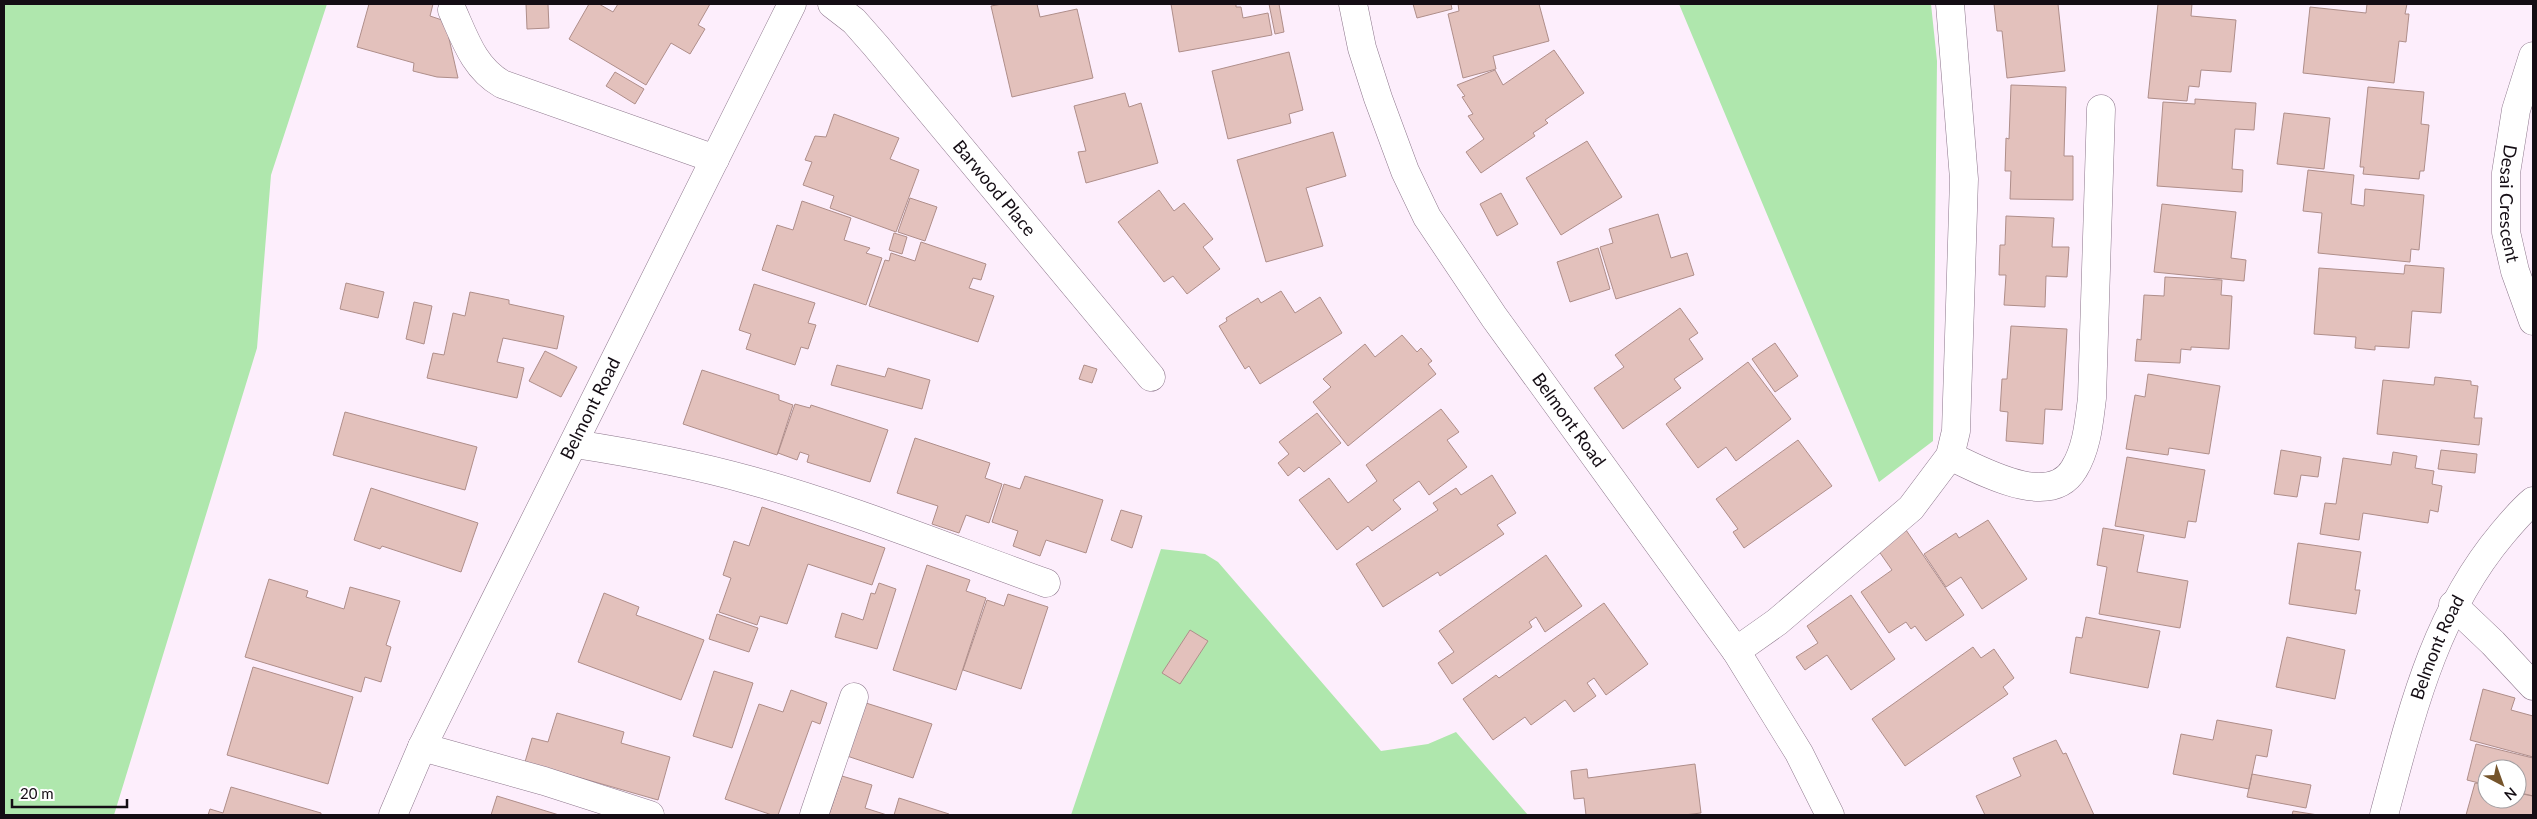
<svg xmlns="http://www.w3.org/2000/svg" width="2537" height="819" viewBox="0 0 2537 819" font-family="Lato,sans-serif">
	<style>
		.green { fill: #afe7ad }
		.building { fill: #e3c1bc; stroke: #af8e8a }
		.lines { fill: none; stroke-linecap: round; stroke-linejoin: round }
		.minor-casing { stroke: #8d778c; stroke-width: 29 }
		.minor { stroke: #fff; stroke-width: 28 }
		.labels { text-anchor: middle; stroke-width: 5; stroke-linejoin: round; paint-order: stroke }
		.street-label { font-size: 18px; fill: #140d14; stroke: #fff }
	</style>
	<rect width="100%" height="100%" fill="#fdeefc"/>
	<path class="green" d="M4 4H327L271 175 257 348 114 815H4Z
		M1679 4H1931L1937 61 1933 441 1879 482Z
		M1161 549 1205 554 1218 562 1381 751 1428 744 1456 732 1528 815H1071Z"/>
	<path class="building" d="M369 4H433L430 16 445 21 458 78 437 77 413 71 414 63 357 47Z
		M526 4H548L549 28 527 29Z
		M589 4H599L613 12 618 4H710L698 25 705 29 690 54 671 43 646 85 569 39Z
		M1002 4H1037L1040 17 1077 9 1093 78 1012 97 991 6Z
		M1171 4H1236V7H1241L1243 18 1268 13 1272 35 1179 52Z
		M1269 4H1279L1284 32 1275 34Z
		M1413 4H1451L1452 9 1417 18Z
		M1458 4H1539L1549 41 1493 56 1496 69 1463 78 1448 14 1459 11Z
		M1994 4H2058L2065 71 2007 78 2002 31H1997Z
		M2158 4H2192L2191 16 2236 20 2231 72 2201 70 2199 87 2189 86 2187 101 2148 98Z
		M2367 4H2407L2405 14H2409L2406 42 2399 41 2394 83 2303 73 2310 7 2366 13Z
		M1554 50 1584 93 1545 120 1548 123 1533 133 1535 136 1481 173 1466 152 1484 139 1468 116 1473 114 1462 97 1465 96 1457 85 1495 70 1503 85Z
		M1289 52 1303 110 1289 114 1291 123 1228 139 1212 71Z
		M615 72 644 89 635 104 606 86Z
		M2011 85 2066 87 2064 156H2073V200L2010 199 2011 171H2005L2006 138 2009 139Z
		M2368 87 2424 92 2421 124 2429 125 2424 171H2420L2419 179 2363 174 2364 167H2360Z
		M1125 93 1129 107 1141 103 1158 163 1086 183 1078 152 1086 151 1074 106Z
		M2195 99 2256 103 2254 130 2235 129 2232 169 2243 170 2242 192 2157 186 2163 102 2195 104Z
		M2284 113 2330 118 2324 169 2277 164Z
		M834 114 899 138 890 159 919 170 896 232 830 208 834 196 803 185 812 162 805 160 815 136 826 137Z
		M1333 132 1346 176 1306 188 1323 246 1266 262 1237 160Z
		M1587 141 1622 197 1561 235 1526 178Z
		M2308 170 2354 175 2351 204 2364 206 2365 189 2424 195 2419 250 2411 249 2410 262 2318 253 2322 213 2303 211Z
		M1159 190 1174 211 1184 203 1213 239 1203 247 1220 269 1187 294 1173 276 1164 282 1118 222Z
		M1501 193 1518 224 1497 236 1480 204Z
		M910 198 937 207 925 241 898 232Z
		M802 201 851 218 844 240 870 248 866 253 882 258 866 305 762 270 777 225 793 230Z
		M2162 204 2236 212 2231 258 2246 260 2244 281 2154 272Z
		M1658 214 1671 258 1687 253 1694 275 1616 299 1600 247 1613 243 1609 229Z
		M2006 216 2054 218 2052 247H2069L2067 277 2046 276 2045 307 2004 305 2006 275H1999L2000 245H2005Z
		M894 233 907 237 902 254 889 250Z
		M921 242 986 264 981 280 973 278 969 288 994 296 978 342 869 306 885 260 889 261 891 253 915 261Z
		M1598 248 1610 289 1570 302 1557 262Z
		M2405 265 2444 268 2441 313 2412 311 2409 348 2375 346V350L2355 348 2356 337 2314 334 2319 268 2404 274Z
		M2165 277 2222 280 2221 295 2232 296 2229 349 2191 347V350L2181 349 2180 363 2135 361 2137 339 2141 340 2144 295 2164 296Z
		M346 283 384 292 378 318 340 309Z
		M754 284 815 303 808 323 816 325 808 349 801 347 795 365 746 349 751 334 739 330Z
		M1281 291 1295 313 1320 297 1342 333 1260 384 1249 366 1245 369 1219 326 1227 321 1226 318 1258 298 1261 303Z
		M470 292 509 300V304L564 316 557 349 503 338 497 362 524 368 517 398 427 378 433 353 444 355 453 313 465 316Z
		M414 302 432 306 424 344 406 339Z
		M1680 308 1698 333 1689 339 1703 359 1674 379 1681 388 1623 429 1594 388 1624 367 1615 355Z
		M2011 326 2067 329 2062 410 2045 409 2043 444 2006 441 2008 412 2000 411 2002 379H2007Z
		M1402 335 1417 352 1421 348 1432 361 1428 364 1436 374 1348 446 1313 402 1331 387 1323 379 1365 344 1375 357Z
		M1775 343 1798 376 1775 392 1752 359Z
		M545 351 577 367 561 397 529 381Z
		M1748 362 1791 419 1736 461 1726 447 1698 468 1666 424Z
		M837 365 885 377 888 368 930 380 922 409 831 385Z
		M1084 365 1097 369 1092 383 1079 379Z
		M702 370 779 395V400L793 405 777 455 683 424Z
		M2148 374 2220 386 2209 454 2169 448 2168 455 2126 449 2135 395 2145 397Z
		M2435 377 2471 381V385L2478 386 2474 418H2482L2479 445 2377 434 2383 380 2434 385Z
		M795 404 810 408 811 405 888 430 870 482 807 462 809 455 800 452 797 460 778 453Z
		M1441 409 1459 432 1447 440 1467 467 1429 495 1419 481 1393 500 1401 509 1372 531 1368 526 1337 550 1299 500 1329 478 1348 503 1377 481 1366 465Z
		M345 412 477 447 465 490 333 455Z
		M1317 413 1341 443 1304 472 1299 467 1288 476 1278 463 1289 454 1279 442Z
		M915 438 990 463 985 478 1002 484 989 523 966 515 959 533 932 524 938 506 897 493Z
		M1798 440 1832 486 1744 548 1733 532 1738 529 1716 499Z
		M2281 450 2321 457 2318 477 2301 475 2297 497 2274 494Z
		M2441 450 2477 454 2475 473 2438 469Z
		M2393 452 2417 456 2415 468 2434 471 2432 484 2442 486 2438 512 2430 510 2428 523 2363 513 2359 540 2320 534 2325 503 2336 504 2343 458 2391 465Z
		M2127 457 2205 470 2196 522 2188 521 2185 538 2115 526Z
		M1492 475 1516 513 1497 525 1504 534 1440 576 1438 572 1383 607 1356 564 1438 510 1433 503 1456 488 1461 495Z
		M1025 476 1103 500 1086 553 1046 540 1040 556 1013 546 1018 531 992 522 1004 484 1020 489Z
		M371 488 478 523 461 572 382 546 380 549 354 540Z
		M762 507 885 548 872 585 808 564 787 624 760 616 757 625 719 612 731 578 723 575 734 541 749 546Z
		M1121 510 1142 516 1132 548 1111 540Z
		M1988 520 2027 579 1982 609 1961 577 1946 587 1924 554 1956 533 1959 538Z
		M2103 528 2144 535 2137 572 2188 581 2180 628 2099 614 2107 567 2097 565Z
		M1906 530 1964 615 1926 641 1915 626 1911 629 1906 622 1889 633 1861 592 1892 570 1878 550Z
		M2298 543 2361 552 2355 590H2360L2356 614 2289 604Z
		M1546 555 1582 606 1545 632 1536 617 1529 622 1532 627 1452 684 1438 663 1454 652 1439 631Z
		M927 565 970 580 966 591 986 598 956 690 893 670Z
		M269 579 308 591 306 597 344 609 350 587 400 601 386 645 391 647 381 682 365 677 361 692 245 657Z
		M879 583 896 589 877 649 835 637 842 613 863 620 871 593 875 594Z
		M604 593 639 607 636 615 704 640 681 700 578 662Z
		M1008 594 1048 607 1021 689 963 670 987 600 1004 606Z
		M1851 595 1895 659 1851 690 1827 655 1805 670 1796 657 1818 643 1807 626Z
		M1604 603 1648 664 1606 695 1594 678 1587 683 1596 696 1574 712 1565 700 1531 725 1525 717 1493 740 1463 699 1496 675 1499 678Z
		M717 614 758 628 749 652 709 639Z
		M2086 617 2160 631 2148 688 2070 673 2076 637 2082 638Z
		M1190 630 1208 641 1180 684 1162 673Z
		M2287 637 2345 650 2335 699 2276 687Z
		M1973 647 1981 658 1994 649 2014 678 2003 687 2008 694 1905 766 1872 719Z
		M253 667 353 697 328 784 227 755Z
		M714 671 753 683 732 748 693 736Z
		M2483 689 2515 698 2511 710 2533 716V757L2470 740Z
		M791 690 827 703 820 724 812 721 778 815H772L725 799 759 704 783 712Z
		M866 703 932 724 913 778 847 756Z
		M557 713 624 732 621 743 670 757 658 800 525 762 532 738 548 742Z
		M2217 720 2272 730 2267 757 2256 755 2249 789 2173 774 2181 734 2213 740Z
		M2056 740 2063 754 2066 753 2094 815H1985L1976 796 2021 776 2013 758Z
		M2476 744 2533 758V796L2517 792V769H2487V785L2467 780Z
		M1695 764 1701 813 1684 815H1586L1584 798 1574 799 1571 771 1587 769 1588 778Z
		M2252 774 2311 785 2306 808 2247 797Z
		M842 776 872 785 865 808 887 815H829Z
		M2475 783 2487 785V799H2517V793L2533 796V815H2466Z
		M231 787 321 813V815H208L210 809 223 813Z
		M497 796 559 815H491Z
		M899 798 949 814 948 815H894Z
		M2293 811 2318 815H2292Z"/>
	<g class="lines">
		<g class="minor-casing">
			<g id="minor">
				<path id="s1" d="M832 4 854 21 876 46 1151 377"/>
				<path id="s2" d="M1353 4 1362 48 1378 98 1405 171 1427 217 1494 317 1736 651 1799 753 1830 815"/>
				<path d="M452 10C465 39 474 68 502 84L715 159"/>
				<path id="s3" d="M2533 56 2516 110 2506 173V232L2515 271 2533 321"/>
				<path d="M575 444C633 453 692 464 749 480 850 508 948 548 1046 583"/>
				<path d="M1950 456C1980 470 2050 510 2074 469 2087 448 2089 422 2092 398L2101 109"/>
				<path d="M2453 605 2493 643 2533 686"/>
				<path d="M1736 651 1777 622 1911 508 1950 456 1956 431 1964 179 1950 4"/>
				<path d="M422 747 544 781 650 815"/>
				<path id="s4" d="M393 815 422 747 792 4"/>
				<path d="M814 815 854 697"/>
				<path id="s5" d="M2384 815C2411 715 2434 615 2502 534 2512 522 2521 511 2533 501"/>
			</g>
		</g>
		<use href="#minor" class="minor"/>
	</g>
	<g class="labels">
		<g class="street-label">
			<text dy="6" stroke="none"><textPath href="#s1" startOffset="246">Barwood Place</textPath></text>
			<text dy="6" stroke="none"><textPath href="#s3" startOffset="151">Desai Crescent</textPath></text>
			<text dy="6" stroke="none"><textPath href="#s4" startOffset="452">Belmont Road</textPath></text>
			<text dy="6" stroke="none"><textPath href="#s2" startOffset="474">Belmont Road</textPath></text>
			<text dy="6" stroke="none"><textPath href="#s5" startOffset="176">Belmont Road</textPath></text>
		</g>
	</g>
	<rect width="2537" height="819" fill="none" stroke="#140d14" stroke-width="10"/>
	<g transform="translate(2502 784) rotate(139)"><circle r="24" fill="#ffffff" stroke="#a19ea1"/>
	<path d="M0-4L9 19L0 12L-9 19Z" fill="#75542b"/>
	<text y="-8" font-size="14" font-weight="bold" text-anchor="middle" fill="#140d14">N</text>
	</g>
	<path d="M12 799v8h115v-8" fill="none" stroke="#140d14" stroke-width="2.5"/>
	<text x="20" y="799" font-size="15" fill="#140d14" stroke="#ffffff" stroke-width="4" paint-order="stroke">20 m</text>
</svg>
